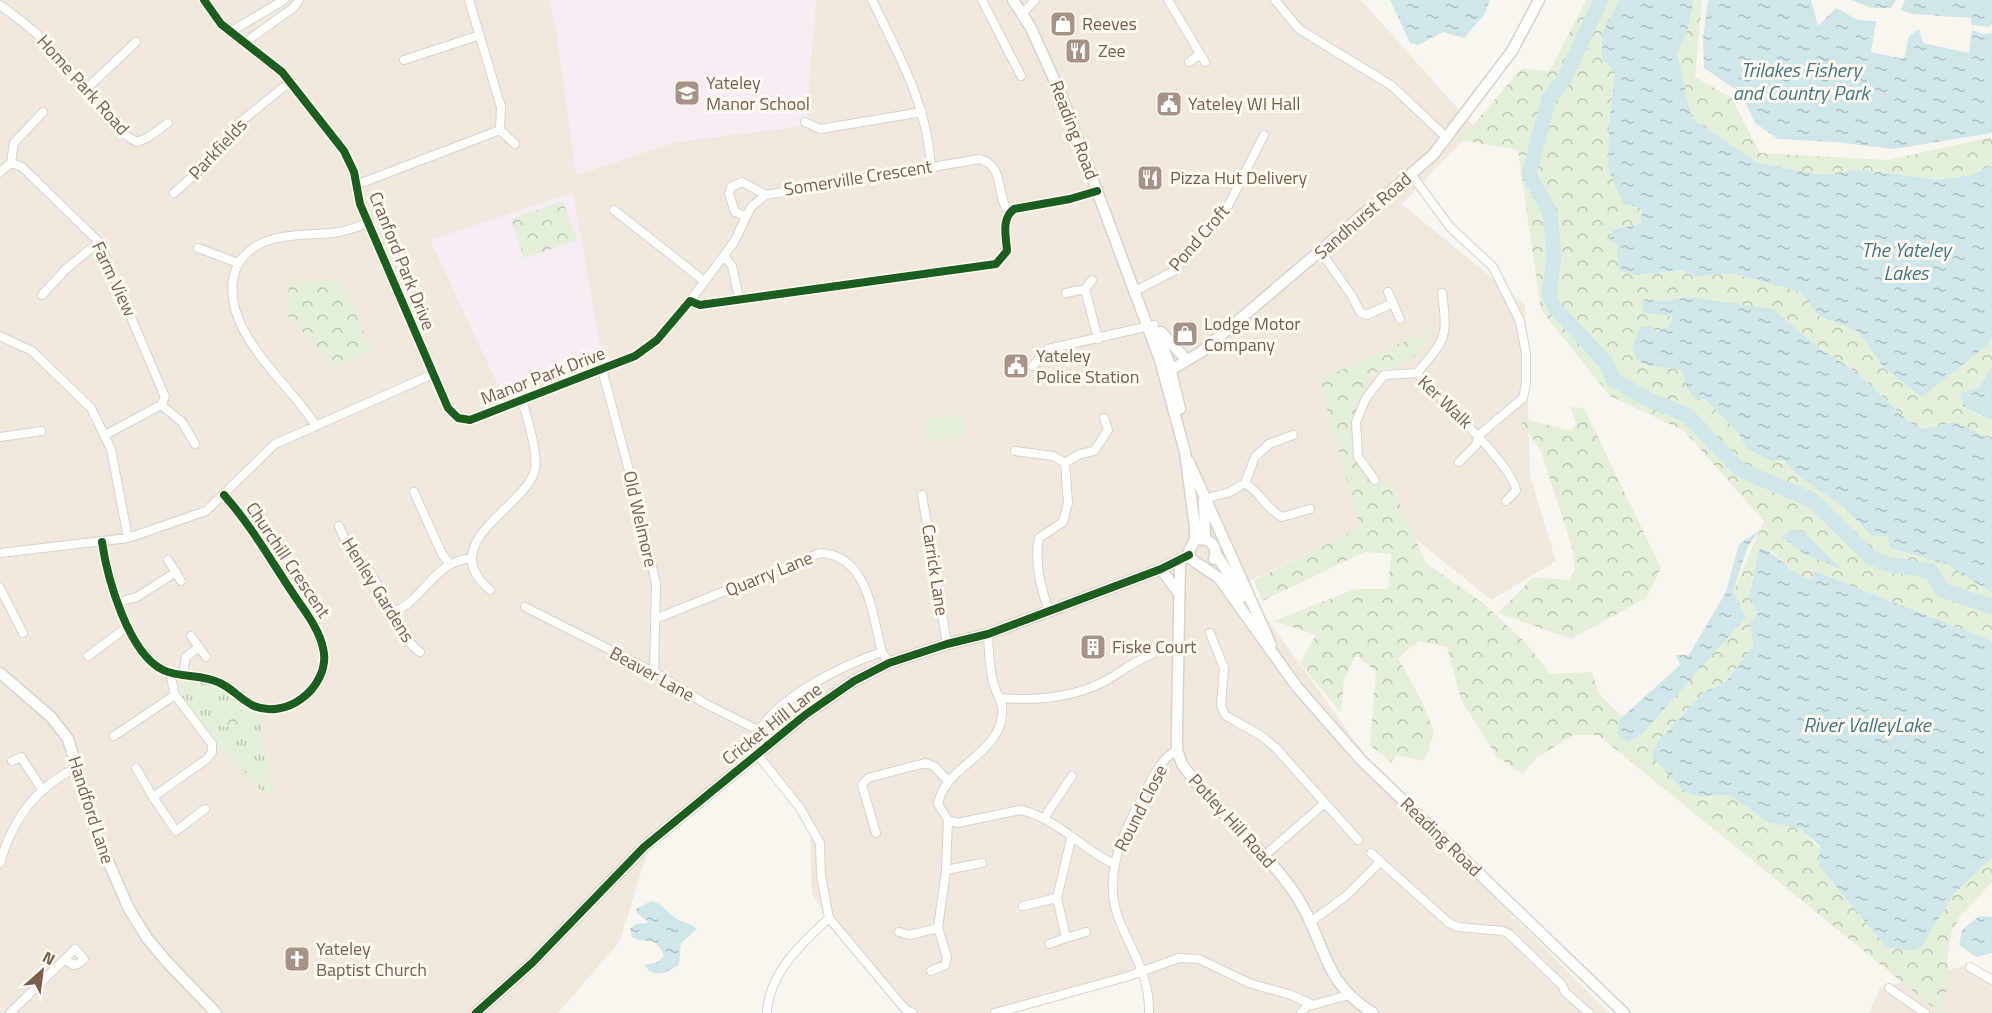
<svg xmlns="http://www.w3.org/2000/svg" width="1992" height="1013" viewBox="0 0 1992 1013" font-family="'Titillium Web',sans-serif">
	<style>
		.residential { fill: #f1e9dd }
		.education { fill: #f6eef4 }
		.grass { fill: url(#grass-tufts) }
		.forest { fill: url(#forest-crowns); fill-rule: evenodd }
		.pitch { fill: #e5f0da }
		.water { fill: url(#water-ripples) }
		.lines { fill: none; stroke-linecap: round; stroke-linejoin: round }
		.river { stroke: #d0e7e9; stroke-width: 15 }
		.street-casing { stroke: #d9d3cd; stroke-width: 10 }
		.secondary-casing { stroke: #dad3cd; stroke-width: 13 }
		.street { stroke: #fefefd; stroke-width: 8 }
		.secondary { stroke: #fefefd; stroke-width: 10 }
		.cycleway-casing { stroke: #fffaf2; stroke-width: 11 }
		.cycleway { stroke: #1b5e20; stroke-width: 8 }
		.labels { text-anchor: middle; stroke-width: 6; stroke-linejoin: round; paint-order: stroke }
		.poi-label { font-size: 18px; fill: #795e4d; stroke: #fffaf2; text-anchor: start }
		.street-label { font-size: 18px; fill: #795e4d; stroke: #fffaf2 }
		.water-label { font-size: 20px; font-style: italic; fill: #437784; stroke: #fffaf2 }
	</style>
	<defs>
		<pattern id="grass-tufts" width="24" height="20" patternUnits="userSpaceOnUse" patternTransform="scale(1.5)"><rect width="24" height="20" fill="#e5f0da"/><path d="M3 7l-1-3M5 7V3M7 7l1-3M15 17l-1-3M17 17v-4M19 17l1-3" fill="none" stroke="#bec6b3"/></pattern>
		<pattern id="forest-crowns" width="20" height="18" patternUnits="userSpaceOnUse" patternTransform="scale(1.5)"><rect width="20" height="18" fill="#e5f0da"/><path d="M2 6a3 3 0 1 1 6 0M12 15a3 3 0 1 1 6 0" fill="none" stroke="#bec6b3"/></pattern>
		<pattern id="water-ripples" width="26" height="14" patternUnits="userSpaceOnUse" patternTransform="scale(1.5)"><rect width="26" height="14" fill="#d0e7e9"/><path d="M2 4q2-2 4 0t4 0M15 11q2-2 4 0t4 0" fill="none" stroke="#aebebf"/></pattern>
	</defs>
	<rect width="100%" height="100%" fill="#f9f6ef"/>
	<path class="residential" d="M0 0H550L556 29 577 175 675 142 802 126 806 119 816 0H1361L1475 128 1402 204 1525 305 1530 476 1556 561 1491 600 1388 516 1242 584 1399 802 1609 1013H1145L1140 977 1001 1013H902L812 895 810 834 760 745 653 833 620 941 558 1013H0Z
		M1972 964 1992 975V1013H1869L1880 988Z"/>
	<path class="education" d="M550 0H816L806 119 803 126 675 142 576 175 556 29Z
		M573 192 603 362 503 396 430 240Z"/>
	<path class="grass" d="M181 677 221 688 258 713 273 791 263 793 218 744 177 690Z"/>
	<path class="forest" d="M1586 0H1619L1602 34 1615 71 1609 125 1643 208 1641 223 1613 230 1609 239 1617 244 1639 275 1682 270 1694 277 1730 273 1801 292 1819 316 1857 331 1886 370 1922 397 1989 344 1992 337V366L1979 388 1960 393 1963 408 1992 420V441L1955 422 1923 429 1910 423 1859 374 1815 345 1726 304 1688 297 1666 301 1643 299 1642 313 1674 316 1670 326 1655 332 1650 366 1682 370 1687 388 1695 399H1705L1739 432 1746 448 1783 459 1797 475 1846 509 1872 536H1888L1890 548 1946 564 1992 593V641L1815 572 1812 580 1803 579 1771 551C1752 575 1743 584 1758 613L1750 624 1753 646 1724 684 1705 691 1657 742 1652 757 1698 796 1730 795 1768 822 1800 829 1921 946 1954 894 1992 857V882L1959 918 1951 933 1947 963 1950 978 1940 1013 1598 735H1573L1536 758 1523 774 1497 757 1461 700 1447 647 1419 641 1398 658 1424 705 1434 733 1424 761 1396 755 1392 763 1370 745 1376 671 1356 655 1344 679 1341 713 1300 663 1316 635 1274 621 1355 589H1388L1391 554 1365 552 1262 601 1254 580 1360 528 1319 380 1435 328C1421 361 1402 365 1370 374L1354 422 1366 472 1392 486 1426 563 1483 603 1526 643 1550 674 1592 672 1599 694 1628 722 1720 622 1764 521 1684 431 1610 396 1541 310 1518 150 1460 140 1522 68 1549 72ZM1781 537 1839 568 1805 554Z
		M1693 0H1702L1695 77 1732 98 1760 153 1888 160 1992 137V165L1972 175 1938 180 1858 169 1824 175 1758 163 1692 119 1677 54 1689 25Z
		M563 201 577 240 524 258 511 219Z
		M343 282 371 351 335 367 287 315 289 283Z
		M1571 407 1584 408 1661 568 1646 598 1571 639 1498 613 1533 577 1570 580 1575 569 1572 548 1541 451 1518 417 1571 431 1576 425Z
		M246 711 247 725 220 727 219 712Z"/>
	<path class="pitch" d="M964 416 965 436 926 440 925 419Z"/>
	<path class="water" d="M1390 0H1490L1484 15 1464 38 1443 32 1418 45 1410 43Z
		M1619 0H1693L1689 25 1677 54 1692 119 1758 163 1824 175 1858 169 1938 180 1972 175 1992 165V337L1989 344 1922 397 1886 370 1857 331 1819 316 1801 292 1730 273 1694 277 1682 270 1638 275 1618 271 1617 244 1609 240 1613 230 1641 223 1642 209 1623 203 1608 169 1609 125 1615 71 1602 59V34Z
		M1708 0H1811L1818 26 1836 8 1858 20 1876 21 1871 52 1904 59 1909 36 1919 29 1923 43 1969 53 1972 30 1984 34 1992 33V133L1894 149 1835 142 1778 139 1755 123 1741 93 1704 68 1703 38Z
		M1851 0H1896L1891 8H1872Z
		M1905 0H1992V24L1988 27 1971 25V18L1912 14 1901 10Z
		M1688 297 1773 309 1815 345 1859 374 1910 423 1923 429 1955 422 1992 440V593L1946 564 1890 548 1887 536H1872L1846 509 1797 475 1784 460 1772 461 1746 448 1738 432 1705 399H1695L1687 388 1682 370 1650 366 1638 361 1632 348 1640 327 1652 326 1656 332 1670 326 1673 316 1642 313 1643 299 1666 301Z
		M1992 366V420L1963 407 1960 393 1979 388Z
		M1760 530 1748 546 1733 591 1746 617 1643 733 1627 742 1617 734 1619 720 1680 665 1676 655H1689L1726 592 1739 544Z
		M1802 530 1841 569 1805 554 1781 537 1790 531Z
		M1760 548C1780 554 1792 577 1812 580L1814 571 1992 641V857L1954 894 1921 947 1910 951 1886 947 1819 866 1820 846 1800 829 1768 822 1730 795 1698 796 1685 792 1652 757 1657 742 1705 691 1724 684 1753 646 1750 624 1758 613 1749 596Z
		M651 901C662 903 666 911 675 918 683 923 691 923 697 929L681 943 679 965C668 972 652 980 645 965L656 963 664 956C654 933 650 946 632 937L630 929 636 924 649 923 638 914 636 909Z
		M1979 916 1992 917V953L1976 957 1959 945 1962 930Z"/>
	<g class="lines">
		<path class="river" d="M1601 0 1564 79 1549 98 1529 174 1550 213 1554 256 1549 295 1556 309 1606 363 1613 379 1645 398 1687 415 1740 470 1812 500 1871 558 1891 565 1931 571 1942 590 1992 607"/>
		<g class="street-casing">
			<path id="street" d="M204 0 221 24 282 72 344 151 354 172 360 204 448 408 458 418 470 420 635 356 657 340 690 301 700 305 996 264 1007 251C1006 236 1001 219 1014 209L1070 199 1097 191
				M872 0C899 56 927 103 931 167
				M982 0 1021 76
				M1168 0 1205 62
				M1275 0 1299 29 1392 86 1447 138
				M0 5C20 20 40 35 57 53 83 82 101 124 137 142L147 138 168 123
				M1022 14 1035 0
				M230 32 284 0
				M244 43 293 8 299 0
				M404 60 480 35
				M1189 62 1200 54
				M85 90 136 42
				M805 122 820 129 922 112
				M500 130 515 144
				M11 163 14 143 43 112
				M0 172 11 163 22 167 99 242 165 397 161 405 105 435
				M1411 174 1450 227 1493 267 1520 321 1526 354V384L1523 398 1479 435 1476 445 1459 462
				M356 185 500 130 501 107 469 0
				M174 193 221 151 234 127 290 82
				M614 210 704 281
				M745 216 735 212 729 194 731 187 742 182 766 195
				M198 248 238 263
				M1321 252 1352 296 1360 312 1367 315 1393 303
				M724 256 732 266 739 298
				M1085 289 1092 280
				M1133 292 1174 271 1228 206 1264 135
				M1388 292 1400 319
				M1066 293 1085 289 1098 339
				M42 295 66 269 99 242
				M690 301 734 242 751 207 766 195 980 159C1006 167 995 195 1009 213
				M0 336 32 351 91 408 111 449 128 538
				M1033 366 1048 349 1154 325
				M602 369 639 508 656 584 654 672
				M1417 373C1446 338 1448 339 1442 293
				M161 405 182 422 195 444
				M316 426C289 382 215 327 236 269 241 255 256 244 270 240 305 229 331 241 368 222
				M0 437 41 431
				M1015 451 1053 456 1065 463 1068 503 1063 522 1039 538C1034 561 1041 589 1049 611
				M1065 463 1080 454 1094 451 1108 430 1104 418
				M1375 480 1358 457 1356 422 1366 398 1384 375 1417 373C1436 395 1515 467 1516 491L1506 501
				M1245 483C1263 495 1265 508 1282 517L1310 509
				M414 492 442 554 449 563
				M922 495 947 644
				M1204 499 1230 492 1245 483 1255 457 1269 444 1293 435
				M339 526C346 546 358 556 370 572 388 599 394 632 420 652
				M102 542C107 577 128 653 163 670 180 678 202 674 220 683 233 689 241 700 254 706 269 713 289 708 301 699 317 688 328 667 323 648 319 628 303 609 292 592 270 559 250 524 224 495
				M0 553 128 538 206 511 275 444 433 374
				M168 560 181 581
				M0 588 23 633
				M490 590C435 544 521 509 534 473 540 456 527 419 522 400
				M118 602 137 597 176 572
				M525 607 654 672 706 704 758 730
				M391 613C427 599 431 562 472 558
				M655 619 820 553C869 555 872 616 882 652L889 663
				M1210 633 1224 668 1221 706 1225 715 1263 737 1276 748 1325 803 1264 856
				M191 636 206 657
				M88 656 126 628
				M170 673 175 695 212 744V752L207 759 153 797 176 831 205 809
				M183 673 186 657 199 647
				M1001 698C1037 701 1074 698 1107 680 1122 671 1135 661 1152 654
				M114 736 175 695
				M760 751 754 742C767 701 843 665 882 652
				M757 754 800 808 820 843 821 876 829 918 905 1009 913 1013
				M12 761 21 757 41 788
				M136 768 153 797
				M1325 803 1358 840
				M1044 818 1072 776
				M948 820 957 823 1020 810C1055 817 1082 849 1114 864
				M876 833 862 785 868 778 925 763 934 766 948 781
				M1071 839 1057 898 1066 938 1086 932
				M1371 853 1449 923 1458 927 1503 931 1509 934 1562 985 1565 992 1589 1013
				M0 863C12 820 36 786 78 767
				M946 870 982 863
				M1023 906 1057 898
				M1309 923 1346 896 1380 862
				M899 932 909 935 938 928
				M1049 944 1066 938
				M1970 967 1992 980
				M931 971 945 965 947 957 938 928 946 870 948 820 938 804C945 766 997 756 1002 716 1004 703 997 696 994 685 989 669 989 651 988 634
				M1889 988 1925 1013
				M10 1013 75 949 84 959 78 964 73 965 66 960
				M767 1013C769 973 801 944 829 918
				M995 1013 1126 977 1179 958 1199 959 1249 983 1291 995 1313 1005 1348 995
				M1149 1013C1150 980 1135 956 1122 927 1101 882 1119 842 1140 801 1150 784 1159 759 1177 750
				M1301 1013 1309 1004"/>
		</g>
		<g class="secondary-casing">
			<path id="secondary" d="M1013 0 1031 28 1062 97 1160 360 1185 452 1195 527V540L1189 551 1191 559 1219 578 1297 687 1361 760 1624 1013
				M1157 332 1168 360 1180 409
				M1161 332 1183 356
				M1164 374 1201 352 1433 155 1512 51 1539 0
				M1189 462 1271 645
				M1204 500 1205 539
				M1195 540C1208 537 1219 544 1214 559
				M1216 554 1243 597
				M1180 561 1177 729V750L1182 764C1216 813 1267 849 1299 900 1326 944 1322 982 1373 1013
				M1161 569 1177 591
				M0 673 51 717 68 739 98 838 129 909 147 938 167 962 216 1013
				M476 1013 532 963 644 847 805 715 854 681 889 663 947 644 988 634 1161 569 1189 555"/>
		</g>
		<use href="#street" class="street"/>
		<use href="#secondary" class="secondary"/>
		<g class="cycleway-casing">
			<path id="cycleway" d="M204 0 221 24 282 72 344 151 354 172 360 204 448 408 458 418 470 420 635 356 657 340 690 301 700 305 996 264 1007 251C1006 236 1001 219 1014 209L1070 199 1097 191
				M102 542C107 577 128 653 163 670 180 678 202 674 220 683 233 689 241 700 254 706 269 713 289 708 301 699 317 688 328 667 323 648 319 628 303 609 292 592 270 559 250 524 224 495
				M476 1013 532 963 644 847 805 715 854 681 889 663 947 644 988 634 1161 569 1189 555"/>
		</g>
		<use href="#cycleway" class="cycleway"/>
	</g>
	<defs>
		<g id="shop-square" transform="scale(1.35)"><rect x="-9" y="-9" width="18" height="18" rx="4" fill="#a69386" stroke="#fffaf2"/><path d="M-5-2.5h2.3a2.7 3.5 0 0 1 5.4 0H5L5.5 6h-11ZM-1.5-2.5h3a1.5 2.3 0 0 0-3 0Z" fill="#fff"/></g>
		<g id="restaurant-square" transform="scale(1.35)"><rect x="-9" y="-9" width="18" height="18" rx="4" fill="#a69386" stroke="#fffaf2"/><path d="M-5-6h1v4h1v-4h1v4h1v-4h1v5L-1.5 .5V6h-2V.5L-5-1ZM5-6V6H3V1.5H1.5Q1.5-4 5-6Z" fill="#fff"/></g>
		<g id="school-square" transform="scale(1.35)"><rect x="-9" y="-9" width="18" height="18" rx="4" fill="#a69386" stroke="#fffaf2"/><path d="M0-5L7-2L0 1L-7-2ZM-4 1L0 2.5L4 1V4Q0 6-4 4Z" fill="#fff"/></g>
		<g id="civic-square" transform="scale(1.35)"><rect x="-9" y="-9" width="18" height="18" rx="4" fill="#a69386" stroke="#fffaf2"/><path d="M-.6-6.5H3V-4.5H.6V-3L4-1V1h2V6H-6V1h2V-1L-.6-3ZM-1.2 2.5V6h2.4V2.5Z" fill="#fff"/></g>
		<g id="building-square" transform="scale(1.35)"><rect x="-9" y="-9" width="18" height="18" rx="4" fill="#a69386" stroke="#fffaf2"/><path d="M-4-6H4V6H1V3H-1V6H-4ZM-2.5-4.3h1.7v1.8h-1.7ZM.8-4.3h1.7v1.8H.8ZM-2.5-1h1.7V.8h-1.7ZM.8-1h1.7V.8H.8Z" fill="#fff"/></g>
		<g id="church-square" transform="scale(1.35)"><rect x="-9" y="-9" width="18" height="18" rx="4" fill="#a69386" stroke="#fffaf2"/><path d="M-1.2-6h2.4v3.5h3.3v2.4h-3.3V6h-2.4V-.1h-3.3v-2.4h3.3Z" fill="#fff"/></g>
	</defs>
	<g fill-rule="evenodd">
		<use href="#shop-square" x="1063" y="24"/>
		<use href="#restaurant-square" x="1078" y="51"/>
		<use href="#school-square" x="687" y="93"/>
		<use href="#civic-square" x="1169" y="104"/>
		<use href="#restaurant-square" x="1150" y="178"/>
		<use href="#shop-square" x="1185" y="334"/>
		<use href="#civic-square" x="1016" y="366"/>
		<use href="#building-square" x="1093" y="647"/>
		<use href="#church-square" x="297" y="959"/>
	</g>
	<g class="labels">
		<g class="poi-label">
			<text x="1082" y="30">Reeves</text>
			<text x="1098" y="57">Zee</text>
			<text x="706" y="89">Yateley<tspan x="706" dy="21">Manor School</tspan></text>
			<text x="1188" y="110">Yateley WI Hall</text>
			<text x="1170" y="184">Pizza Hut Delivery</text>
			<text x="1204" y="330">Lodge Motor<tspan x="1204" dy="21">Company</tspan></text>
			<text x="1036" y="362">Yateley<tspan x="1036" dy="21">Police Station</tspan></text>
			<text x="1112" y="653">Fiske Court</text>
			<text x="316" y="955">Yateley<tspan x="316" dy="21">Baptist Church</tspan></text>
		</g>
		<g class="street-label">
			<text transform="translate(83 85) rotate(48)" y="6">Home Park Road</text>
			<text transform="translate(1074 130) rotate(69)" y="6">Reading Road</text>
			<text transform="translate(218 149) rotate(-47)" y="6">Parkfields</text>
			<text transform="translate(858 178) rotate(-9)" y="6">Somerville Crescent</text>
			<text transform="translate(1363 216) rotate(-41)" y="6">Sandhurst Road</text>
			<text transform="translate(1199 238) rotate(-49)" y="6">Pond Croft</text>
			<text transform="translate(402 261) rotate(68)" y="6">Cranford Park Drive</text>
			<text transform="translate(114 279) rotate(65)" y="6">Farm View</text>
			<text transform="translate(543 376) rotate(-21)" y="6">Manor Park Drive</text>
			<text transform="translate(1445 402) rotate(44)" y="6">Ker Walk</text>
			<text transform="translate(640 519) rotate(77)" y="6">Old Welmore</text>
			<text transform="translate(288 560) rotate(56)" y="6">Churchill Crescent</text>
			<text transform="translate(935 570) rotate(81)" y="6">Carrick Lane</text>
			<text transform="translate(769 574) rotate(-22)" y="6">Quarry Lane</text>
			<text transform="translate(378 590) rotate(58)" y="6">Henley Gardens</text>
			<text transform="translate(652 674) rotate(29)" y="6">Beaver Lane</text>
			<text transform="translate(772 724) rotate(-38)" y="6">Cricket Hill Lane</text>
			<text transform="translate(1141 808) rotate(-63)" y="6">Round Close</text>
			<text transform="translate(91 810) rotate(72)" y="6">Handford Lane</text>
			<text transform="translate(1232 821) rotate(48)" y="6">Potley Hill Road</text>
			<text transform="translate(1441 837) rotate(44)" y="6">Reading Road</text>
		</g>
		<g class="water-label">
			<text x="1801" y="77">Trilakes Fishery<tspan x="1801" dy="23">and Country Park</tspan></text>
			<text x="1906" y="257">The Yateley<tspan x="1906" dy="23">Lakes</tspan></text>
			<text x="1867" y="732">River ValleyLake</text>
		</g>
	</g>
	<g transform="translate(42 971) rotate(28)" stroke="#fffaf2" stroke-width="4.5" paint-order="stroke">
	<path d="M0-4.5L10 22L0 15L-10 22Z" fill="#795e4d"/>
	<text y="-9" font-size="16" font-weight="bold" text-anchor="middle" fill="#795e4d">N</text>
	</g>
</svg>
